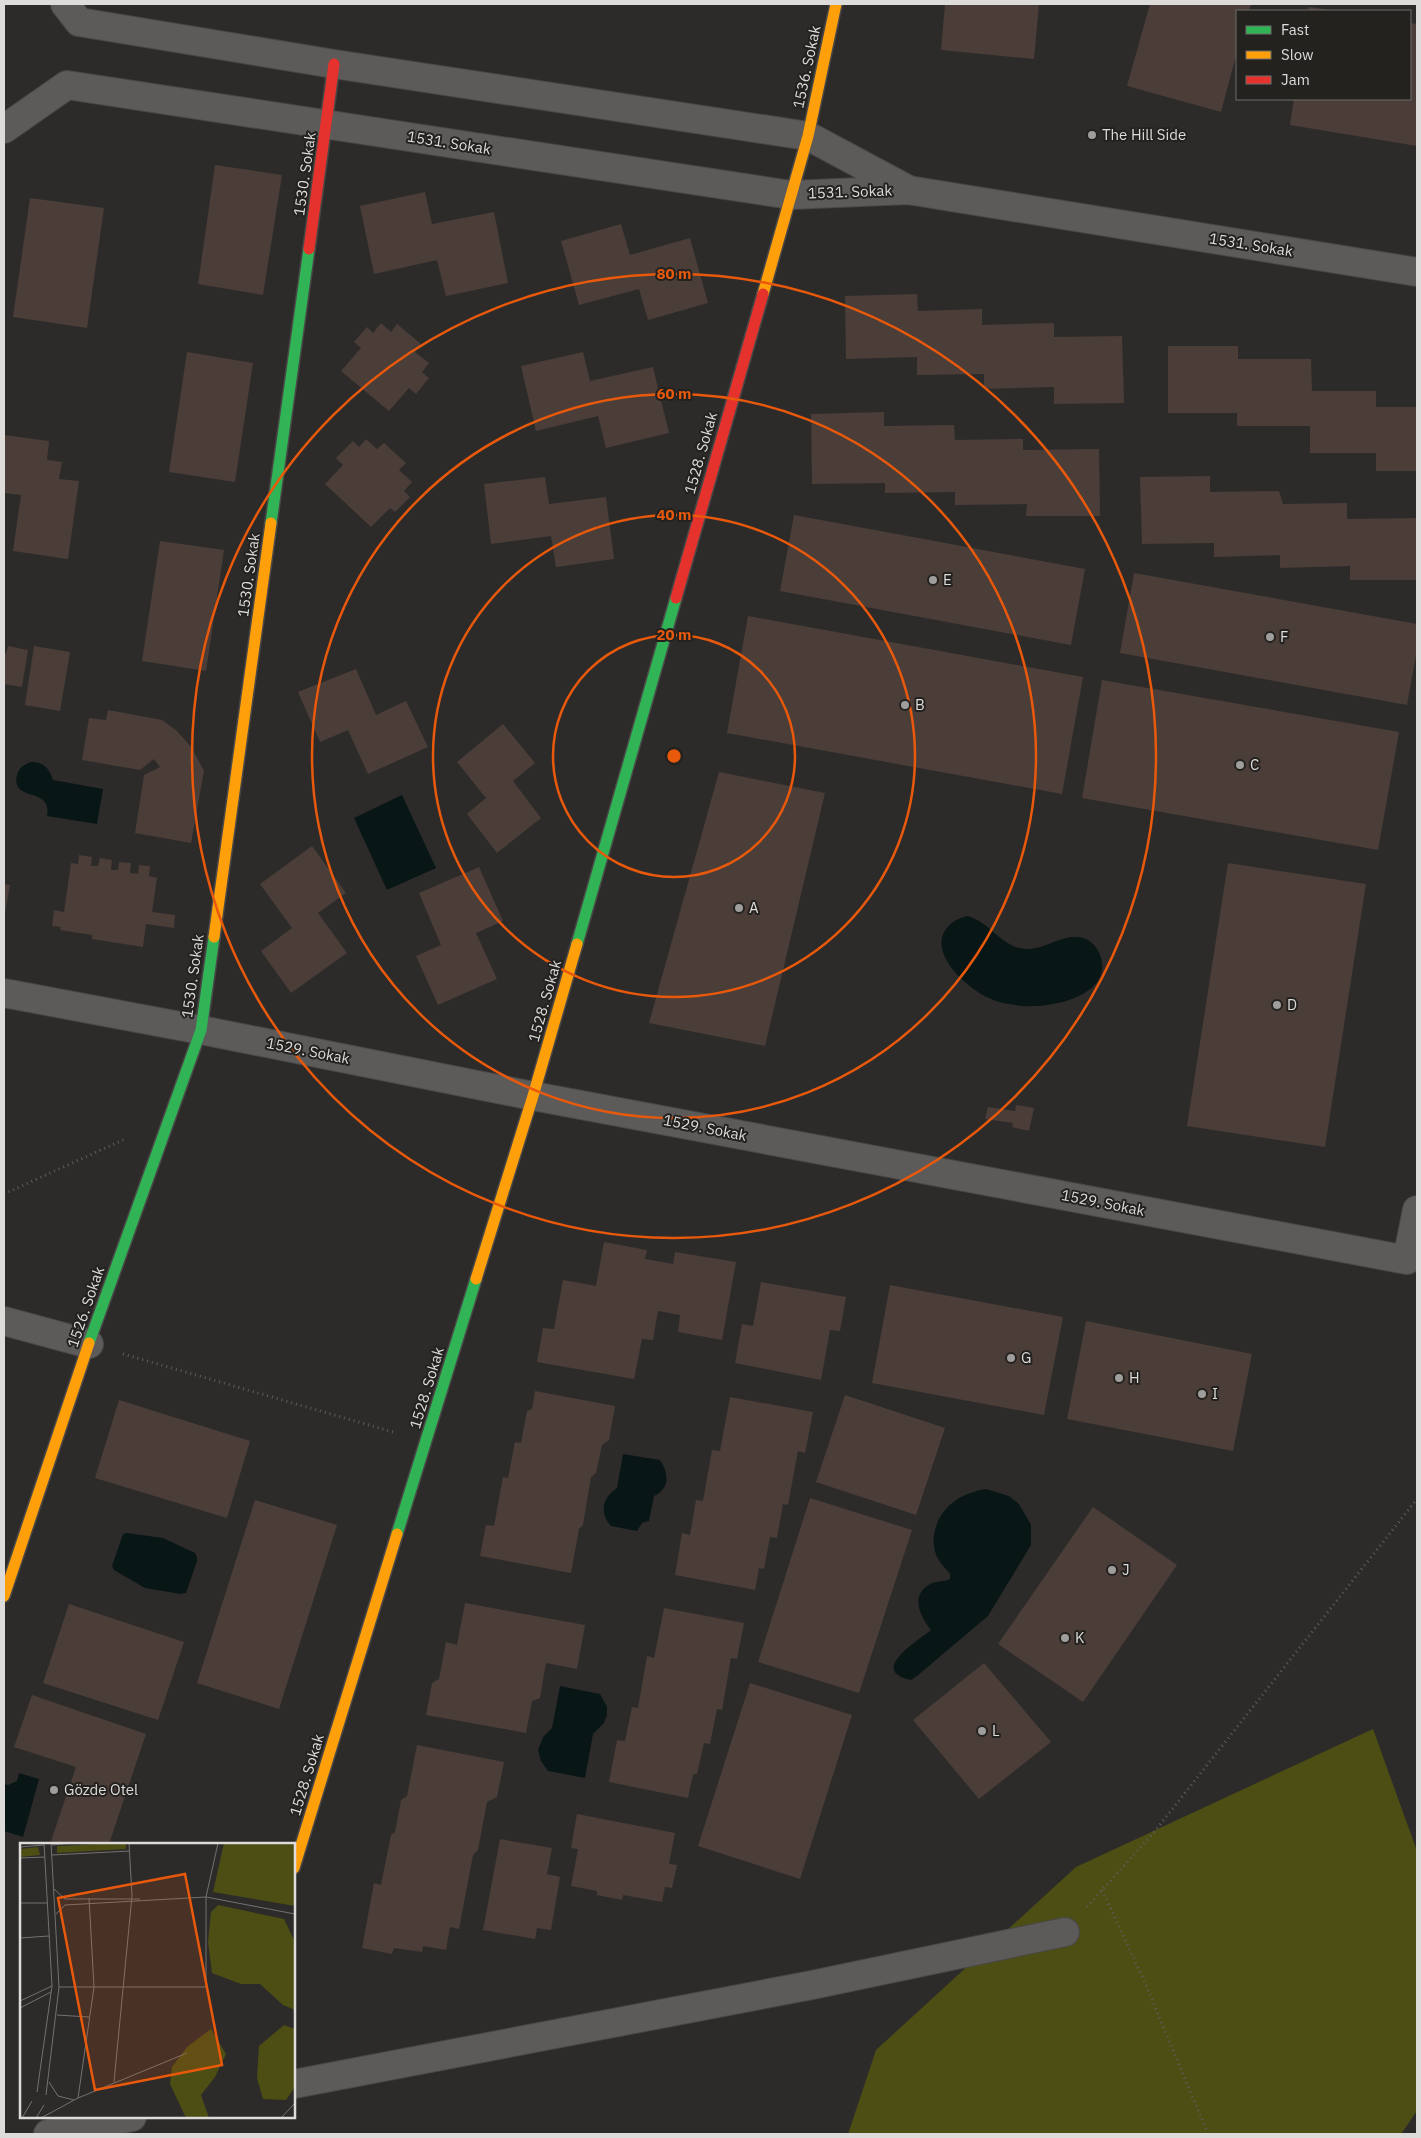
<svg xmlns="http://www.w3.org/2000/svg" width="1421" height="2138" viewBox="0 0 1421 2138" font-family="'IBM Plex Sans',sans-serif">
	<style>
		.green { fill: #4c4e14 }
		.water { fill: #091616 }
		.building { fill: #4b3d38 }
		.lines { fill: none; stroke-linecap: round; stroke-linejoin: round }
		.street-casing { stroke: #494847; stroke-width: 30 }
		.fast-casing { stroke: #494847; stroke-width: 14 }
		.slow-casing { stroke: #494847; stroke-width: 14 }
		.jam-casing { stroke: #494847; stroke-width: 14 }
		.path { stroke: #5e5d5c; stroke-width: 3; stroke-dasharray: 1 4; stroke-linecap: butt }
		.street { stroke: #5d5b5a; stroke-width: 28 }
		.fast { stroke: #30b455; stroke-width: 11 }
		.slow { stroke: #ff9f0a; stroke-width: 11 }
		.jam { stroke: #e5322d; stroke-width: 11 }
		.ring { fill: none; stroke: #e8590c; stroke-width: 2.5 }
		.poi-dot { fill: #a09e9d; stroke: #24221f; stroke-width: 2 }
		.labels { text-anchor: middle; stroke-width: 4; stroke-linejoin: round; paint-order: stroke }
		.street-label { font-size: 15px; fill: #dedcdb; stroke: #24221f }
		.poi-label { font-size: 15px; fill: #dedcdb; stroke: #24221f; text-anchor: start }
		.inset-road { fill: none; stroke: #747271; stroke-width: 1 }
		.view { fill: #e8590c; fill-opacity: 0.15; stroke: #e8590c; stroke-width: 2.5 }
		.inset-edge { fill: none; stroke: #dedcdb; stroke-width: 2.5 }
		.centre { fill: #e8590c; stroke: #24221f; stroke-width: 2.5 }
		.ring-label { font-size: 15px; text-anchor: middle; font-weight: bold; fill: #e8590c; stroke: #24221f; stroke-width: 4; stroke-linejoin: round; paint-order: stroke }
	</style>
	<rect width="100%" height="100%" fill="#2d2b2a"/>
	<path class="green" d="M1373 1729 1417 1851V2111L1401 2134H848L876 2050 1076 1867Z"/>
	<path class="water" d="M31 762C44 762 49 768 53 780L103 789 97 824 47 816C48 810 48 805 43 800 35 792 12 796 17 775 19 768 24 764 31 762Z
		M402 795 436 868 387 890 354 818Z
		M968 916C991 923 1002 948 1026 949 1048 950 1067 929 1088 940 1095 944 1101 954 1102 962 1107 1000 1041 1010 1015 1005 1006 1004 997 1002 989 998 968 989 928 954 946 929 952 921 959 918 968 916Z
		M623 1454 660 1460C669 1473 670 1489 654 1496L649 1521 642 1523 637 1531 611 1526C599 1513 602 1498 617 1488Z
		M986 1489 1009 1496 1019 1504 1031 1525V1545L988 1616 917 1676 911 1680C867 1671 919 1640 931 1630 921 1617 909 1596 930 1584 936 1581 943 1582 950 1579V1574C946 1569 941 1564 938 1559 934 1552 933 1543 934 1535 938 1508 960 1493 986 1489Z
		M127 1533 163 1538 195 1553 197 1557V1561L186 1593 181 1594 145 1588 114 1570 112 1566 123 1534Z
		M560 1686 600 1694 607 1707V1715L604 1723 593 1734 585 1778 548 1771 541 1761 538 1750 543 1737 552 1728Z
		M19 1773 39 1779 23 1837 4 1831V1784L8 1785 17 1781Z"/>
	<path class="building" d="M945 4H1039L1034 59 941 50Z
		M1150 4H1251L1249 11H1237V52L1221 112 1127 86Z
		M1309 7 1331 10V11H1308Z
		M1410 23 1417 24V146L1290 125 1294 99H1410Z
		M215 165 282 175 263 295 198 284Z
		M425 192 432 224 494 212 508 283 446 296 437 260 374 274 360 206Z
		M30 198 104 208 87 328 13 317Z
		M621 224 630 255 690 238 708 303 648 320 639 289 579 305 561 241Z
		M917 294 918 311 982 309V325L1054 323V337L1122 336 1124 403 1054 404V387L984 389V374L917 375V357L846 359 845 296Z
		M381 323 391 332 397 324 421 344 415 352 429 363 422 372 429 378 416 394 409 388 389 411 341 371 361 348 354 342 367 327 373 333Z
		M1168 346H1238V359H1311L1312 391H1376V407H1417V471H1376V453H1310V426H1237V413H1168Z
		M187 352 253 363 235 482 169 472Z
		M583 352 590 381 653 367 669 433 606 448 598 416 536 431 521 366Z
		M884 412V426L954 425 955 440 1023 439V450L1099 449 1100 516H1026L1027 504 955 505V492L885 493V483L812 484 811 414Z
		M4 435 49 441 47 460 62 462 59 479 79 481 68 559 13 551 21 495 4 493Z
		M366 439 377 449 384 443 406 463 399 470 412 482 404 491 410 497 395 512 390 508 371 527 325 484 343 465 336 458 353 441 359 447Z
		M1210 476V492L1279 491 1283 504 1347 503V519L1417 518V580H1350V566L1280 568V555L1214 557V543L1142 544 1140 477Z
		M545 477 549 504 606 497 614 559 556 567 551 536 491 544 484 484Z
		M794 515 1085 569 1071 645 780 591Z
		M160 541 224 550 206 671 142 661Z
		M1134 573 1417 624V650L1407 705 1120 653Z
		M748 616 1083 677 1062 794 727 733Z
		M8 646 28 650 22 687 4 684V653L6 654Z
		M34 646 70 652 60 711 25 705Z
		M356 669 376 715 406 701 428 747 368 774 348 730 320 742 298 692Z
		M1102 680 1399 732 1378 850 1082 798Z
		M108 710 162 720 177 731 192 748 204 771 191 843 135 833 144 775 160 767 154 759 140 770 82 760 89 718 106 720Z
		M503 724 535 763 513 781 541 818 497 853 467 814 486 798 457 762Z
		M719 772 825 793 765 1046 649 1023Z
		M312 846 346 893 318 913 347 953 291 993 261 951 292 928 260 884Z
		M79 855 92 857 91 866H98L100 858 112 860 111 870H118L119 862 131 863 130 873 138 874 139 865 150 866 149 876 157 878 152 912 175 915 174 928 146 924 143 947 92 939V935L60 930 61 927 52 926 54 910 64 912 71 863 78 864Z
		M1228 863 1366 884 1325 1147 1187 1126Z
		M479 867 503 921 476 933 497 979 438 1005 416 956 441 945 419 893Z
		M4 884 10 885 5 913H4Z
		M1016 1105 1034 1108 1029 1131 1012 1127 1013 1123 985 1119 988 1107 1015 1111Z
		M604 1242 647 1250 645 1259 673 1264 675 1252 736 1262 722 1340 678 1332 680 1315 658 1311 653 1340 642 1339 634 1379 537 1362 543 1328 554 1329 563 1280 596 1286Z
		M761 1282 846 1297 840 1331 830 1330 821 1380 735 1363 742 1324 753 1326Z
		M890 1285 1063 1317 1044 1415 872 1383Z
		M1086 1321 1252 1354 1233 1451 1067 1419Z
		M535 1391 615 1406 609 1440 602 1445 596 1473 591 1477 583 1525 579 1529 571 1573 480 1556 486 1525 494 1526 503 1477 508 1478 515 1442 521 1443 527 1411 532 1409Z
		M845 1395 945 1428 916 1515 816 1482Z
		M730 1397 813 1412 805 1453 798 1451 788 1505 783 1504 777 1538 770 1537 764 1569 759 1568 755 1590 675 1575 682 1533 690 1535 696 1500 703 1501 712 1450 720 1451Z
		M119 1400 250 1441 227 1518 95 1478Z
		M810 1498 912 1530 859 1693 758 1662Z
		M255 1500 337 1525 279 1709 197 1683Z
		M1093 1507 1177 1565 1083 1702 998 1644Z
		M465 1603 585 1625 577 1669 546 1663 540 1698 532 1701 526 1733 426 1715 432 1683 439 1679 446 1642 457 1645Z
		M69 1604 184 1642 158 1720 43 1683Z
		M664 1608 744 1623 737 1659 731 1658 722 1710 717 1709 710 1744 704 1743 697 1774H693L688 1798 609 1782 617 1740 625 1741 632 1707 638 1708 647 1656 654 1658Z
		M984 1663 1051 1742 979 1799 913 1720Z
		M750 1683 852 1715 800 1879 698 1846Z
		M32 1695 146 1734 109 1844H50L76 1767 14 1747Z
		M417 1745 504 1762 497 1797 487 1802 478 1850 473 1855 459 1929 450 1927 446 1950 423 1946 422 1952 394 1948 392 1954 362 1948 374 1883 381 1885 391 1835 395 1832 401 1800 407 1796Z
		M577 1814 675 1833 669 1864 677 1865 672 1888 665 1887 662 1902 623 1895 622 1900 597 1895V1891L571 1886 578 1849 571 1848Z
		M500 1839 552 1848 547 1874 560 1877 551 1930 537 1928 535 1939 483 1930Z"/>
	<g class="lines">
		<g class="street-casing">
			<path id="street" d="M65 4 79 22 334 64 808 136 907 189
				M4 129 67 85 791 195 908 190 1417 272
				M4 993 201 1030 533 1096 1407 1260 1417 1210
				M4 1321 89 1344
				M294 2084 812 1985 1065 1932
				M48 2134 132 2117"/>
		</g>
		<g class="fast-casing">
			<path id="fast" d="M271 523 309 249
				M577 944 676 598
				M89 1343 201 1030 214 937
				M397 1534 476 1279"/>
		</g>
		<g class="slow-casing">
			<path id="slow" d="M763 294 808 136 836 4
				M214 937 271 523
				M476 1279 533 1096 577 944
				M4 1596 89 1343
				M294 1868 397 1534"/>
		</g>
		<g class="jam-casing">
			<path id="jam" d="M309 249 334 64
				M676 598 763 294"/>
		</g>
		<path class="path" d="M4 1194 125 1139
			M123 1354 393 1432
			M1102 1890 1145 1983 1208 2134
			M1087 1907 1155 1831 1417 1499"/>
		<use href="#street" class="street"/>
		<use href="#fast" class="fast"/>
		<use href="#slow" class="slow"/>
		<use href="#jam" class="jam"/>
	</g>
	<g class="ring">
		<circle cx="674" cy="756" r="121"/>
		<circle cx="674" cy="756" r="241"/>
		<circle cx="674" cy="756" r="362"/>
		<circle cx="674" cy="756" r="482"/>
	</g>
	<g class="poi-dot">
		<circle cx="1092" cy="135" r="5"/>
		<circle cx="933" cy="580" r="5"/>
		<circle cx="1270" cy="637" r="5"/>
		<circle cx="905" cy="705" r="5"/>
		<circle cx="1240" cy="765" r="5"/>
		<circle cx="739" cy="908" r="5"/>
		<circle cx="1277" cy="1005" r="5"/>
		<circle cx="1011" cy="1358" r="5"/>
		<circle cx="1119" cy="1378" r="5"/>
		<circle cx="1202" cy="1394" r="5"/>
		<circle cx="1112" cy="1570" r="5"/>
		<circle cx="1065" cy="1638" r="5"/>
		<circle cx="982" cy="1731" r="5"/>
		<circle cx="54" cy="1790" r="5"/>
	</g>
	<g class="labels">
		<g class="street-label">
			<text transform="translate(807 67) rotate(-78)" y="5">1536. Sokak</text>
			<text transform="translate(449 143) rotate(9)" y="5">1531. Sokak</text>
			<text transform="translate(305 174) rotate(-82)" y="5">1530. Sokak</text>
			<text transform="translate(850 192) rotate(-2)" y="5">1531. Sokak</text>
			<text transform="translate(1251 245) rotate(9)" y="5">1531. Sokak</text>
			<text transform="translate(701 453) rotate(-74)" y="5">1528. Sokak</text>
			<text transform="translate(249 575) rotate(-82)" y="5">1530. Sokak</text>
			<text transform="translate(193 976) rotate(-82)" y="5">1530. Sokak</text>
			<text transform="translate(545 1001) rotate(-74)" y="5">1528. Sokak</text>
			<text transform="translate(308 1051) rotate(11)" y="5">1529. Sokak</text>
			<text transform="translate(705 1128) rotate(11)" y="5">1529. Sokak</text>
			<text transform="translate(1103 1203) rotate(11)" y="5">1529. Sokak</text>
			<text transform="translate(86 1307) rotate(-71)" y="5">1526. Sokak</text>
			<text transform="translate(427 1388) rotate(-73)" y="5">1528. Sokak</text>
			<text transform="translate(307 1775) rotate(-73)" y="5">1528. Sokak</text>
		</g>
		<g class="poi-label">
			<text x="1102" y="140">The Hill Side</text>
			<text x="943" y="585">E</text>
			<text x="1280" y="642">F</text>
			<text x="915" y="710">B</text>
			<text x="1250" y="770">C</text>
			<text x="749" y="913">A</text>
			<text x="1287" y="1010">D</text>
			<text x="1021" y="1363">G</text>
			<text x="1129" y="1383">H</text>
			<text x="1212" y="1399">I</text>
			<text x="1122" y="1575">J</text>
			<text x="1075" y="1643">K</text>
			<text x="992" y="1736">L</text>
			<text x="64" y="1795">Gözde Otel</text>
		</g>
	</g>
	<g transform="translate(20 1843)">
		<rect width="275" height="275" fill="#2d2b2a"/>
		<path d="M106 0V6L37 10V3ZM204 0H275V63L193 49ZM18 4 20 12 0 14V6ZM198 62 264 76 275 99V167L263 162 240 141H221L192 130 188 99 191 69ZM264 182 275 186V244L266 257 243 256 237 235 239 203ZM191 186 206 211 195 234 181 252 189 275H166L150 241 152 224 167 204Z" fill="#4c4e14"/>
		<path class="inset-road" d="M32 2 52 0M0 4 24 2M32 12 110 8M0 15 25 14M34 46 45 56H120M0 60H28M36 71 45 62 186 54 275 71M0 95 29 93M39 144H186V54L198 0M0 158 32 143M0 165 31 149M37 172 69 174M29 239 38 253 54 257M94 239 112 53 109 0M17 249 32 143 24 0M26 252 39 144 31 0M58 255 74 144 69 55M2 275 12 258M16 275 24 262M21 275 58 255 167 210M261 275 275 260"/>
		<path class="view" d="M165 31 202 222 75 247 38 55Z"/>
		<rect width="275" height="275" class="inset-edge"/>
	</g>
	<circle cx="674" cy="756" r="8" class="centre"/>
	<g class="ring-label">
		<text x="674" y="279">80 m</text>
		<text x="674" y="399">60 m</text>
		<text x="674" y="520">40 m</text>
		<text x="674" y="640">20 m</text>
	</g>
	<rect width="1421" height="2138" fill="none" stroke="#dedcdb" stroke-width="10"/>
	<rect x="1236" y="10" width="175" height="90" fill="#24221f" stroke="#6e6c6a"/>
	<rect x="1246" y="26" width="25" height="8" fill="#30b455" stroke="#6e6c6a"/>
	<text x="1281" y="35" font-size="15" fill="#dedcdb">Fast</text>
	<rect x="1246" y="51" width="25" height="8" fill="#ff9f0a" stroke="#6e6c6a"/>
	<text x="1281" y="60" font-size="15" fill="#dedcdb">Slow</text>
	<rect x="1246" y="76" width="25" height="8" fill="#e5322d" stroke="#6e6c6a"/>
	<text x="1281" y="85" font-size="15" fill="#dedcdb">Jam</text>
</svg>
